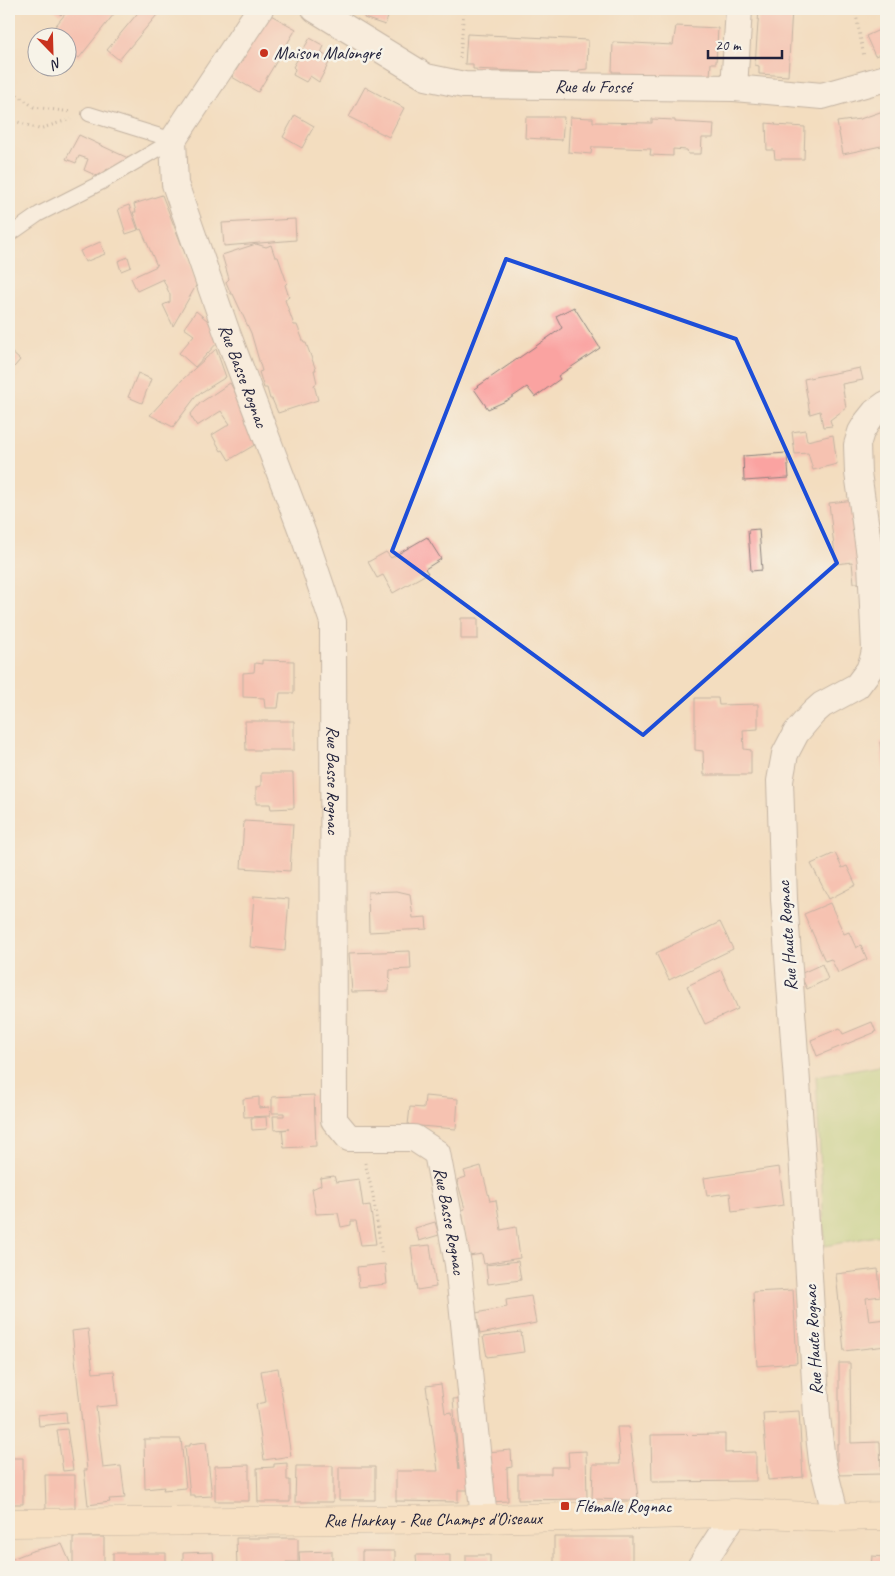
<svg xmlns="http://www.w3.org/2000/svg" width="895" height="1576" viewBox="0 0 895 1576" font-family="Caveat,sans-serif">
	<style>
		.green { fill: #aed47e; stroke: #687b5c }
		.building { fill: #faa3a1 }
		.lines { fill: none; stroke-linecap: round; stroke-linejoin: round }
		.lane-casing { stroke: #8a807d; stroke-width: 16 }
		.street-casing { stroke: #8a807d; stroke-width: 28 }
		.secondary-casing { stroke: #8a807d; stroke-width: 29 }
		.path { stroke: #8a807d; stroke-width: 3; stroke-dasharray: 1 4; stroke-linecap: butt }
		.lane { stroke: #fff; stroke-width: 14 }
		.street { stroke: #fff; stroke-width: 26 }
		.secondary { stroke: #fde5c5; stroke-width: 28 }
		.marked { fill: none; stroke: #1d4ed8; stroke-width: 4; stroke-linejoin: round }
		.poi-dot { fill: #c8321e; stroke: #f7f3e8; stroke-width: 2 }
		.labels { text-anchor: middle; stroke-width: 5; stroke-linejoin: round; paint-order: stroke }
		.poi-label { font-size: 18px; fill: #22223b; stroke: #f7f3e8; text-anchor: start }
		.street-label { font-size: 18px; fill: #22223b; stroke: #f7f3e8 }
	</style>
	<rect width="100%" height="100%" fill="#f7f3e8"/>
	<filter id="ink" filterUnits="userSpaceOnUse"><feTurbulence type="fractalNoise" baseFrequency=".02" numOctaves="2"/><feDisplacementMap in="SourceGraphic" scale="10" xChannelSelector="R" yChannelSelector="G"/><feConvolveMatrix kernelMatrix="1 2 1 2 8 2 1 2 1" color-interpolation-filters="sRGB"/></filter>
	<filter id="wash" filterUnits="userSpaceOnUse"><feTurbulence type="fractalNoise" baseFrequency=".0096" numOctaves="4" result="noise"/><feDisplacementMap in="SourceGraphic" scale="20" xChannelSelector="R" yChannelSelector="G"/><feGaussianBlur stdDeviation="1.12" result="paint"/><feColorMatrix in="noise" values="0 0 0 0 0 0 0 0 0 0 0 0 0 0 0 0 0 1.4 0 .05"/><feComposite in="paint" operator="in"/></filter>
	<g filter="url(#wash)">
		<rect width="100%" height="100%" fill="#f3ddbf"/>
		<path class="green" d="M886 1064V1234L825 1246 816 1076Z"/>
		<g id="blocks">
			<path class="building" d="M53 9H67L61 15Z
				M69 9H118L79 58 68 49V38H53L49 34Z
				M141 9H162L119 60 107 50Z
				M367 9H391L385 25 364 18Z
				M759 9H792L788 76 759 74V66L755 65Z
				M269 14 296 29 258 92 232 77Z
				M676 26 718 28 716 63H711L710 76H620V72H612L613 42 673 45Z
				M886 27V60L883 53 875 56 866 36Z
				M467 34 588 40 587 69 579 70 578 74 473 69V64H465Z
				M310 38 324 46 321 53 331 59 319 82 310 76 306 82 293 75 295 69 293 67Z
				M365 87 404 108 389 137 349 117Z
				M886 110V145L843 154 837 122 860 119Z
				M295 115 314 126 302 148 283 137Z
				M526 117H564L562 140 525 138Z
				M570 117 593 118V122L652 123V119L675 120V122L714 124 713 138H702L701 154H688L687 150 673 149V156L650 155 651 149 600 147H592L591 154 568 152Z
				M766 123 776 124 775 125 805 127 804 159H775L774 150H767Z
				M79 135 130 159 113 172 107 169 102 178 84 170 88 159 79 156 76 163 66 159Z
				M162 195 197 284 173 326 163 305 170 302V295L163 279 137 291 131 278 157 266 141 229 139 230 133 212H136L134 204Z
				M129 205 138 230 126 234 118 209Z
				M295 219 296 240 224 246 222 223Z
				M100 242 105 254 85 262 80 251Z
				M256 244 266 247 271 245 275 257H278L287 283 285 285 289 297 285 300 294 325H297L304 343H306L316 370H314L317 383 314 385 318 400 278 413 272 399H270L267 388H264L259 372 262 371 251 333 233 294H231L226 282 229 279 222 255Z
				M128 257 131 267 121 271 118 261Z
				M574 307 600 348 558 376 560 379 535 397 527 387 508 400 488 409 474 389 562 328 556 316Z
				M196 311 208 321 219 341 195 367 179 353 194 335 184 328Z
				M216 349 226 377 197 395 173 427 150 415 183 379Z
				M9 350 20 360 9 373Z
				M860 368 863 380 842 384 846 408 830 420 832 426 823 427 820 411 810 414 804 379Z
				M138 373 151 379 142 403 128 397Z
				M230 383 257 431 258 443 229 460 223 450 221 451 212 435 230 424 221 411 197 426 190 415 200 403Z
				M805 430 807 441 833 435 837 464 813 470 808 453 795 454 792 432Z
				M787 453 789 478 744 481 743 456Z
				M854 500 866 583H854L852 562 836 564 829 503Z
				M759 529 762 570 751 571 748 530Z
				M427 537 441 559 425 569 428 573 393 593 383 575 377 578 368 562 386 552 391 558Z
				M461 618H478V639H461Z
				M262 660 294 661V693H280L278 708H265L264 698 243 697V673L254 672 255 663 262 664Z
				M695 698H718L719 705 758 704V729L743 730 744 749 751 750V775H704L703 751 695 750Z
				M245 721H294V750H246Z
				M886 741V774H884L880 742Z
				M261 773H293L294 808 271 809 270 804H256V787L261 786Z
				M244 821 293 824 290 871 241 868Z
				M835 853 842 868 847 866 856 885 829 899 811 864Z
				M397 891 410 894 413 918 426 917 427 929 369 932 368 892Z
				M254 896 289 899 285 951 250 947Z
				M830 903 844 934 849 932 856 948 861 945 867 959 838 973 831 959 825 961 804 914Z
				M720 922 733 949 669 980 656 953Z
				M410 951 411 969 390 970 389 991 352 992 349 953Z
				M822 964 828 979 807 989 800 974Z
				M721 970 738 1009 705 1024 687 986Z
				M872 1022 876 1032 817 1056 811 1040 840 1028 843 1034Z
				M314 1095 316 1146 284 1148 282 1130 289 1129 274 1130 273 1116H284V1113H272V1097Z
				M425 1096 458 1099 456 1129 408 1125 410 1107 424 1108Z
				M259 1097V1108L269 1107 270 1116 244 1117 243 1099Z
				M266 1117 267 1129 252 1130 251 1118Z
				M481 1166 490 1201 496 1200 501 1230 516 1227 520 1258 484 1264 482 1254 469 1256 462 1210 465 1209 457 1180 466 1177 464 1171Z
				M779 1167 784 1205 732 1212 730 1193 707 1196 704 1178Z
				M334 1176 336 1182 359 1179 363 1206 370 1205 376 1244 361 1245 356 1221H351V1225L341 1227 338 1213 316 1214 312 1189 321 1185 320 1178Z
				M435 1222 439 1235 419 1241 415 1228Z
				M430 1245 436 1287 417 1290 411 1247Z
				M518 1261 521 1280 488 1284 486 1265Z
				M385 1264 387 1284 359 1287 357 1267Z
				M878 1269 881 1296 866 1298 869 1321 886 1319V1346L844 1351 836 1274Z
				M793 1290 797 1363 757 1366 753 1292Z
				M531 1296 536 1323 480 1334 476 1313 507 1307 506 1300Z
				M88 1329 93 1373 114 1371 118 1405 96 1407 103 1468 121 1466 125 1498 109 1499 110 1502 88 1505 84 1470H87L72 1331Z
				M521 1332 524 1352 487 1357 483 1337Z
				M839 1363H850L851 1443 880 1442 881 1474 837 1475V1444H839Z
				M278 1368 291 1456 264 1460 256 1404 266 1402 261 1371Z
				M441 1384 445 1413 452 1412 459 1469 453 1399 468 1398 473 1490H458V1502L396 1501V1471H438L426 1386Z
				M799 1411 803 1477 768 1480 763 1413Z
				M66 1412 67 1423 39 1426 38 1415Z
				M617 1427H629L638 1498 628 1500 592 1499 593 1464H620Z
				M67 1429 73 1470 63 1471 57 1430Z
				M725 1434V1453L756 1452V1481L652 1482 651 1435Z
				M144 1439H181L186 1488 163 1490 164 1487 145 1489Z
				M206 1442 212 1496 195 1497V1495H190L185 1446H190V1444Z
				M511 1450 512 1467 507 1468 508 1501 489 1502 487 1452Z
				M586 1451 587 1499 518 1500V1474H551V1467H569L568 1452Z
				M9 1458H23V1504H9Z
				M287 1463V1480H290V1502H258L257 1468 274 1467V1464Z
				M249 1465V1501H215V1466Z
				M296 1466H333V1502H295Z
				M339 1467H375V1500H339Z
				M45 1475H75V1508L46 1509Z
				M73 1537H104V1567H73Z
				M554 1537H632V1567H554Z
				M236 1538H298V1562H286V1567H237Z
				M62 1544 72 1567H9V1560L32 1551Z
				M332 1551V1567H300L299 1552Z
				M362 1551H395V1567H362Z
				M213 1552 214 1567H183V1553Z
				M113 1553H166V1567H113Z
				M416 1555H450V1567H417Z
				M466 1555H490V1567H466Z
				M872 1556 886 1557V1567H871Z"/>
		</g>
	</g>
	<g filter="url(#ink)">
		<use href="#blocks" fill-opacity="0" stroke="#8a807d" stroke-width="1"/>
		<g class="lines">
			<g class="lane-casing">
				<path id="lane" d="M9 235 39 214 102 182 173 140 89 114"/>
			</g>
			<g class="street-casing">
				<g id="street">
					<path id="s1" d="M260 9 173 140 175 184 227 333 306 542 333 622 334 1120 349 1138H414L437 1153 458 1264 484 1519"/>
					<path id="s2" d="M315 9 426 77 464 85 734 88 822 96 886 78"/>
					<path d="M734 88 739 9"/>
					<path d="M836 1517 822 1461 817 1417 802 1153 784 899 780 781 785 754 796 733 813 713 822 705 857 686 869 670 873 659 875 650 871 563 858 473 857 445 861 432 867 422 875 412 886 404"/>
					<path d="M700 1567 735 1513"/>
				</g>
			</g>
			<g class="secondary-casing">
				<g id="secondary">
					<path id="s3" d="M9 1523 484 1519 735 1513 836 1517 886 1516"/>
				</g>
			</g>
			<path class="path" d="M855 9 864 57
				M460 58 464 9
				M9 89 34 107 71 112
				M9 119 39 129 71 119
				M365 1163 373 1195 382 1256"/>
			<use href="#lane" class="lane"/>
			<use href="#street" class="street"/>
			<use href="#secondary" class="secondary"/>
		</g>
	</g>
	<path d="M0 0H895V1576H0ZM506 259 736 339 837 563 643 735 392 551Z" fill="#f3ddbf" fill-opacity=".55" fill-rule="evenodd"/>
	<path class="marked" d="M506 259 736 339 837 563 643 735 392 551Z"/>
	<g class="poi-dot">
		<circle cx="264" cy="53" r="5"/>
		<rect x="560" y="1501" width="10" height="10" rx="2.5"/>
	</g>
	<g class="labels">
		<g class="poi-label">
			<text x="274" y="59">Maison Malongré</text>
			<text x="575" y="1512">Flémalle Rognac</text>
		</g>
		<g class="street-label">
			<text dy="6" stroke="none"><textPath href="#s2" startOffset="298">Rue du Fossé</textPath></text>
			<text dy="6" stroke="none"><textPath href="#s1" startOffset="405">Rue Basse Rognac</textPath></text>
			<text dy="6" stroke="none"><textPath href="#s1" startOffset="825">Rue Basse Rognac</textPath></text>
			<text transform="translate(787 936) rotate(-94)" y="6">Rue Haute Rognac</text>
			<text dy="6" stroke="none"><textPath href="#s1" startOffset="1350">Rue Basse Rognac</textPath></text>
			<text transform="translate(813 1340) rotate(-93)" y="6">Rue Haute Rognac</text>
			<text dy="6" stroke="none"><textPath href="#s3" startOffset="424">Rue Harkay - Rue Champs d'Oiseaux</textPath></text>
		</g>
	</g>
	<rect width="895" height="1576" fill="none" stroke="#f7f3e8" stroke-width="30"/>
	<g transform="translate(52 52) rotate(157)"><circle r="24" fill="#f7f3e8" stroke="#a29fa3"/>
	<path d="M0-4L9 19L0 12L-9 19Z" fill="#c8321e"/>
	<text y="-8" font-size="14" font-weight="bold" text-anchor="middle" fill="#22223b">N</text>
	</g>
	<path d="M708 50v8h74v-8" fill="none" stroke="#22223b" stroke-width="2.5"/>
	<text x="715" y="50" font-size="15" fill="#22223b" stroke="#f7f3e8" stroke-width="4" paint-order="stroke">20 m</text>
</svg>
